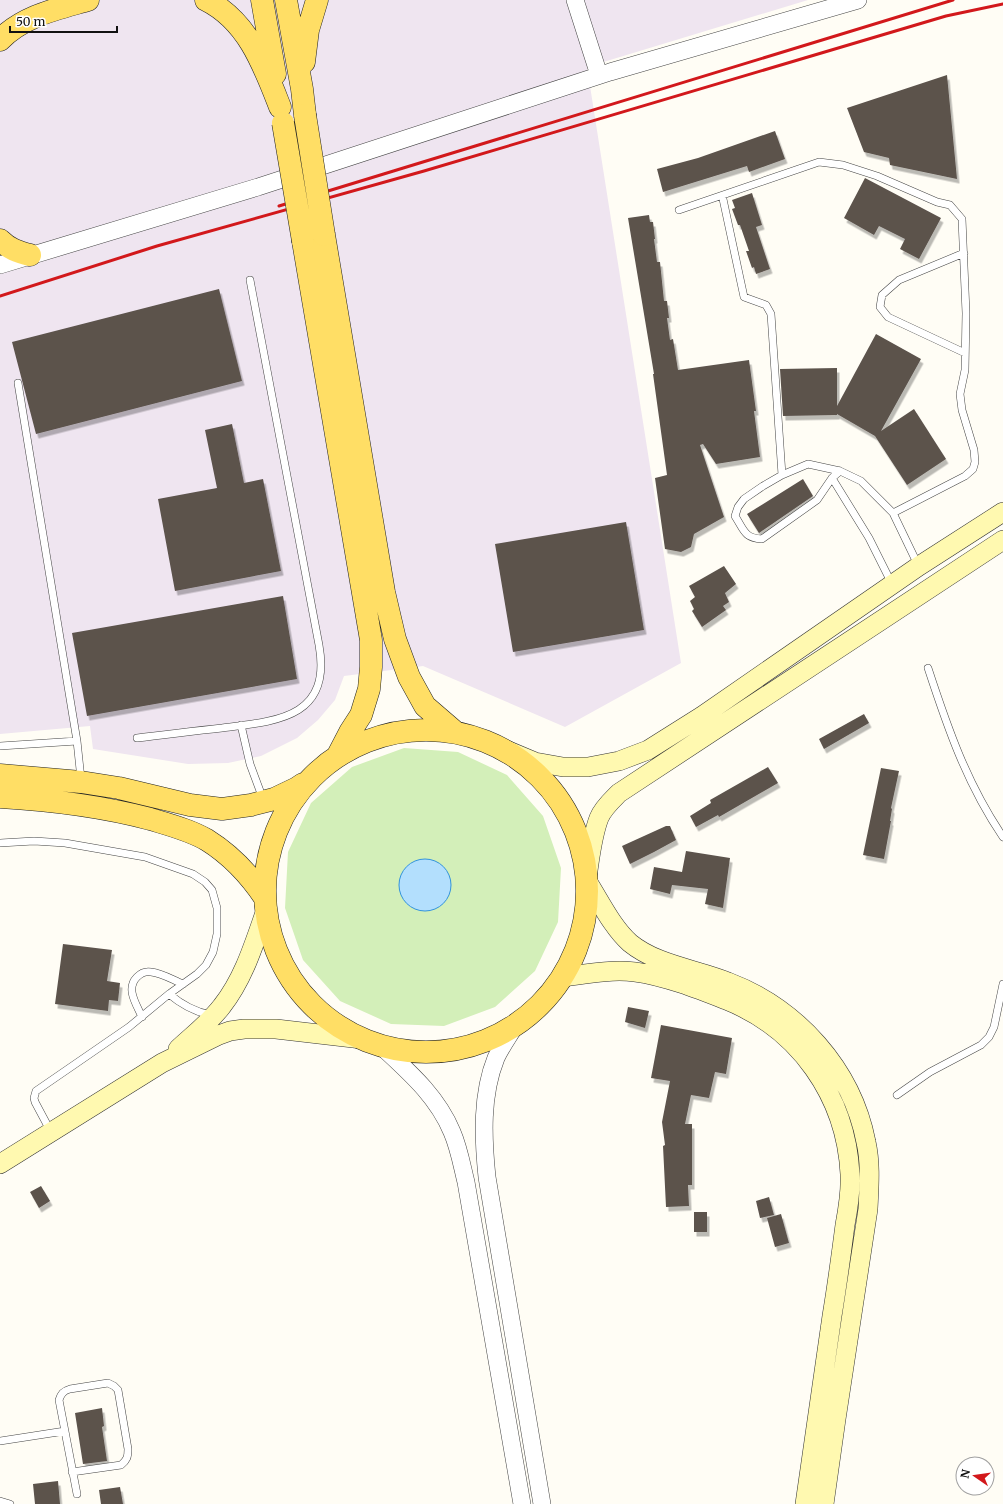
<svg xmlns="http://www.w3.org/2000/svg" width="1003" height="1504" viewBox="0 0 1003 1504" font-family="Merriweather,serif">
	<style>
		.industrial { fill: #efe5f0 }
		.green { fill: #d3efb9; fill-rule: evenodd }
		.water { fill: #b3dffd; stroke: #3293dc }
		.building { fill: #5b524c; filter: url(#shadow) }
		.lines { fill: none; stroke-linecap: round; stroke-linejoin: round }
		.service-casing { stroke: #444; stroke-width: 8 }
		.tertiary-casing { stroke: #444; stroke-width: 18 }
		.secondary-casing { stroke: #333; stroke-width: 20 }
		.primary-casing { stroke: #222; stroke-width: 23 }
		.service { stroke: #fff; stroke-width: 7 }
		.tertiary { stroke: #fff; stroke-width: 17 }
		.secondary { stroke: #fff9b0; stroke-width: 19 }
		.primary { stroke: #ffde65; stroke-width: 22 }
		.rail { stroke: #d2181b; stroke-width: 3 }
		.primary-bridge-casing { stroke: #222; stroke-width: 23; stroke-linecap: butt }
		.primary-bridge { stroke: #ffde65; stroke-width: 22 }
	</style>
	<defs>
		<filter id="shadow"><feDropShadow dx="2.5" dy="4.5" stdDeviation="0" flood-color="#0004"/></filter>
	</defs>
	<rect width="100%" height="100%" fill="#fffdf5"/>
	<path class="industrial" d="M0 0H808L587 67 681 663 565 727 423 666 344 676 335 700 318 720 297 738 261 756 228 763 188 764 93 749 90 726 0 734Z"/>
	<path class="green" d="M404 748 458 752 507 775 543 816 561 868 558 922 535 971 495 1007 444 1026 391 1024 340 1001 303 960 285 908 288 852 311 803 352 767ZM423 859 448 897 440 906 430 911 407 866 415 861Z"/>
	<path class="water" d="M399 885a26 26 0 1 1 52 0a26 26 0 1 1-52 0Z"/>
	<path class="building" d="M947 75 957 179 890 165 889 158 864 152 847 108Z
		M775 131 785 159 749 172 747 166 663 192 657 169 698 158Z
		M865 178 941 218 919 259 900 249 905 239 879 226 874 235 844 218Z
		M752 193 762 225 756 227 770 269 756 274 754 267 752 268 746 251H749L740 225H738L732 209 735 208 732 200Z
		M649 215 650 222H653L655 239H654L657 262H660L664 301H667L669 318H667L670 340 673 339 678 370 749 360 756 411H754L760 457 716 464 703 444 700 445 724 517 694 534 691 547 681 552 665 549 655 478 667 475 653 374H654L628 218Z
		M219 289 242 381 36 434 12 342Z
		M876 334 921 359 881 431 914 409 946 459 907 485 875 436 837 414V415L783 416 780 369 837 368V406Z
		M232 424 244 483 263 479 281 571 175 591 158 499 217 488 205 430Z
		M803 479 813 496 759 533 747 514Z
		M626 522 644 630 513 652 495 544Z
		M724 566 736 584 725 593 729 602 723 606 726 610 702 627 692 611 694 609 690 601 695 597 689 586Z
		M283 596 297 679 87 716 72 633Z
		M864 714 869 723 824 749 819 739Z
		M768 767 778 783 719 817 718 815 696 827 690 816 711 803 710 800Z
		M881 768 899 771 891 808 892 809 890 821H891L884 859 863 855Z
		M666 826H670L676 840 654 852 630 864 622 846Z
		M686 851 730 858 723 908 705 904 708 889 672 885 670 894 650 889 654 867 682 872Z
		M63 944 112 950 107 981 120 983 118 1001 109 1000 108 1011 55 1004Z
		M628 1007 649 1011 645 1028 625 1022Z
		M661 1025 732 1038 726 1074 715 1072 709 1098 691 1095 685 1124H692V1185H688L689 1206 666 1207 663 1146 665 1145 662 1122 670 1081 651 1078Z
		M41 1186 50 1201 39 1208 30 1192Z
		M769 1197 774 1215 760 1218 756 1201Z
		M694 1212H707V1232H694Z
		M781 1214 789 1243 775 1247 767 1218Z
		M102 1408 104 1426 102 1427 107 1461 83 1464 75 1413Z
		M58 1481 60 1504H35L33 1484Z
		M120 1487 123 1504H101L99 1490Z"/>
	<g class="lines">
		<g class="service-casing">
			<path id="service" d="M723 199 744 297 766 305 771 314 782 475
				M679 210 819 162 843 165 877 176 937 202 950 205 962 219 966 313 965 370 960 394 962 410 974 450 975 462 973 469 965 476 893 513
				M964 253 899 280 882 295 880 307 888 317 965 353
				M18 383 77 741 81 779
				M840 471 832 478 817 500 762 539C744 538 744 530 735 516L738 507 744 499 763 486 782 475 808 464 840 471 861 481 893 513 918 565
				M832 478 869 538 892 584
				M928 668C948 729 967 784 1003 837
				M241 725 250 764 263 799
				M137 738C165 735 193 731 222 728 277 721 332 718 319 645L250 280
				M0 746 77 741
				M0 843 34 841 65 843 145 857 193 874 205 882 212 890 217 908V934L213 952 206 965 197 974 169 994 129 1027 36 1091 34 1098 35 1102 51 1132
				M169 994C182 1005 195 1012 211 1015
				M142 1017C137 1005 125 989 137 977 141 973 146 971 151 972 162 973 173 980 183 984
				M897 1095 930 1072 981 1045 989 1037 994 1027 1003 984
				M0 1441 65 1431
				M72 1472 121 1465C127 1460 128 1457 128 1449L118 1390 114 1386 108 1383 70 1389C63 1391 61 1394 59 1400L77 1494
				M0 1501 10 1504"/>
		</g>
		<g class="tertiary-casing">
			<path id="tertiary" d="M575 0 599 75
				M0 265 258 187 610 72 858 0
				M515 1026C509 1036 501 1047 496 1058 481 1095 483 1138 487 1177L542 1504
				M381 1046C409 1072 437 1096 452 1132 459 1148 462 1166 466 1182L522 1504"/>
		</g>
		<g class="secondary-casing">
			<path id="secondary" d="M504 749 535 762 563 767H588L619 761 648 750 702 716 919 566 1003 512
				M587 877C590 858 592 836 599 818 603 808 612 800 619 793L1003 540
				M587 881C600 901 612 927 630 943 657 965 696 969 728 982 797 1008 852 1069 866 1142 871 1164 869 1187 868 1209L836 1419 824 1504
				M563 977C586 974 611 969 635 972 665 976 698 989 726 1000 799 1029 846 1096 850 1174 851 1191 848 1209 845 1225 841 1256 837 1286 832 1316 823 1379 814 1441 805 1504
				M178 1049C193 1035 210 1022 222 1006 244 978 254 944 266 910
				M0 1164 162 1063 219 1035 230 1031 244 1029H276L362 1039"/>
		</g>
		<g class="primary-casing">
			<path id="primary" d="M206 0C248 21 264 66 280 107
				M262 0 275 74
				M286 0 302 89 305 115
				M0 40C23 16 57 9 88 0
				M304 62 308 30 317 0
				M324 235 384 592 395 639 409 677 425 706 454 731
				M0 240C9 249 18 252 30 255
				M303 241 371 640V667L369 689 361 715 350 732 338 755
				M265 891a161 161 0 1 1 322 0a161 161 0 1 1-322 0Z
				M0 775 81 782 119 788 190 805 222 809 251 805 274 799 297 788 303 784
				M0 797C51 800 101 806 150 819 170 825 190 830 207 840 231 855 249 874 265 898"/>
		</g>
		<use href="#service" class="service"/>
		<use href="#tertiary" class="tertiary"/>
		<use href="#secondary" class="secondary"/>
		<use href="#primary" class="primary"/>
		<path class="rail" d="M279 206 953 0
			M0 296 157 246 424 171 946 16 1003 4"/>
		<g class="primary-bridge-casing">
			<path id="primary-bridge" d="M305 115 324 235
				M283 123 303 241"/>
		</g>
		<use href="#primary-bridge" class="primary-bridge"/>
	</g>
	<g transform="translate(975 1476) rotate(283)"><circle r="19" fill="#ffffff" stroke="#a0a0a0"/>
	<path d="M0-3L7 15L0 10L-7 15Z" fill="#d2181b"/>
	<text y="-6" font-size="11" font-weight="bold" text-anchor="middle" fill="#111111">N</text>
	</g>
	<path d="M10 26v6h107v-6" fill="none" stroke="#111111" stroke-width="2"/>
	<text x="16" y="26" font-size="12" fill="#111111" stroke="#ffffff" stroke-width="3" paint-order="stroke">50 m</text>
</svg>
